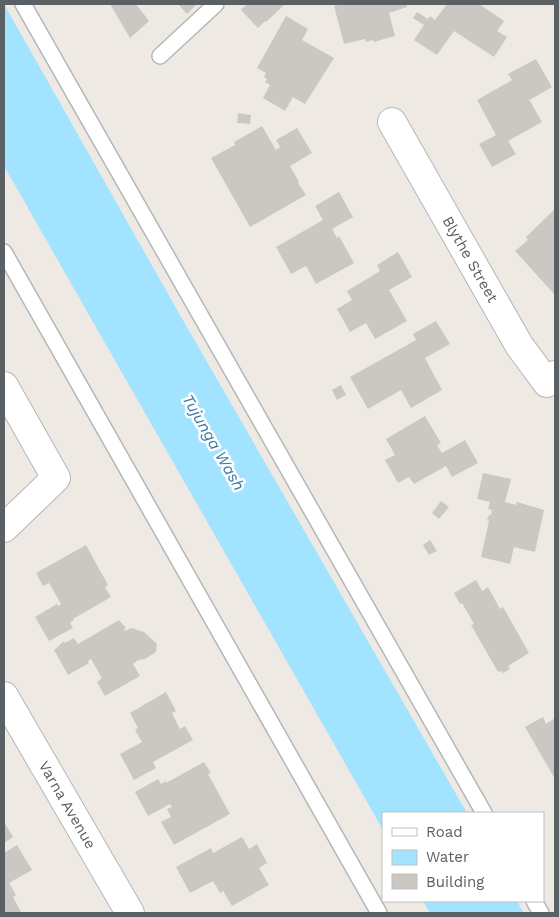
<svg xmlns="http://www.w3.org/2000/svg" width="559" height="917" viewBox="0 0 559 917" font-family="'Work Sans',sans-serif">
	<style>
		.water { fill: #a2e4ff }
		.building { fill: #cbc7c2 }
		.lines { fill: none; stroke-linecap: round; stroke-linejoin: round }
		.service-casing { stroke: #b3b7ba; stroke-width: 18 }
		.minor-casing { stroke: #b3b7ba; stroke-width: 30 }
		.service { stroke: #fff; stroke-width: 15 }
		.minor { stroke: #fff; stroke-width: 28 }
		.labels { text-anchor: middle; stroke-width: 5; stroke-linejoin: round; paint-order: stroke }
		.street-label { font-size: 15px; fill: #5b6064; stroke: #fff }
		.water-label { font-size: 16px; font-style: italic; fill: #377ba3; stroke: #fff }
	</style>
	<rect width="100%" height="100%" fill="#eeeae3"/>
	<path class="water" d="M4 4 180 315 467 813H383V830L4 166Z
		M423 901H517L524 913H430Z"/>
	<path class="building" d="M110 4H136L149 21 130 38Z
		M178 4H197L187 14Z
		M247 4H285L266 22 265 21 258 28 241 10Z
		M342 4H407V7L389 13 395 36 374 42 373 40 366 42 365 39 344 44 334 6Z
		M447 4H479L504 21 497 31 507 37 494 57 454 31 437 55 414 40 424 25 413 18 417 12 428 19 430 16 435 20Z
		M286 16 308 29 302 40 334 58 305 104 293 97 285 111 263 98 270 85 265 82 267 79 264 77 266 73 257 68Z
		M536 59 552 87 528 101H530L542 122 508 141 516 154 492 167 479 144 496 135 477 100 512 80 508 74Z
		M238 113 251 115 250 124 237 123Z
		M262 126 276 150 280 147 276 140 297 128 312 153 290 166 299 182 298 183 306 195 250 227 211 158 235 145 234 142Z
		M339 192 353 217 332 229 337 238 339 236 354 263 316 284 306 266 291 274 276 247 323 220 315 206Z
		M555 209V295L515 251 528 240 526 237Z
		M398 252 412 277 389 290 407 321 375 339 366 323 350 332 337 309 352 300 347 291 380 271 377 265Z
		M436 321 450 344 425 358 442 390 411 408 401 390 368 409 350 377 416 340 413 334Z
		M341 385 346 395 337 400 332 390Z
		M425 416 441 443 437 445 442 453 465 440 478 463 452 477 446 466 414 484 409 477 398 483 385 460 395 455 386 439Z
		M483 473 511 479 505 502 516 505 517 502 544 510 535 552 514 547 510 564 481 557 489 521 487 520 489 515H491L492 510 488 509 490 502 477 499Z
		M441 501 449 507 439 519 432 513Z
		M430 540 437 551 429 555 423 545Z
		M86 545 108 585 105 587 111 597 73 619 74 620 70 623 73 628 49 641 35 617 57 604 58 606 61 604 49 583 43 586 36 573Z
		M476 580 482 591 488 587 500 609 503 607 529 653 508 666 510 669 503 673 501 671 498 672 471 625 474 624 462 603 460 604 454 593Z
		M119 620 126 628 124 629 125 631 131 628 144 632 157 644 156 652 145 659 138 660 133 664 140 676 105 696 97 682 102 678 91 659 88 661 89 663 68 675 54 650 64 641 65 643 74 638 78 644Z
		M166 692 176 711 172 713 180 729 185 726 193 740 153 762 156 768 134 780 120 754 142 742 135 730 138 728 130 713Z
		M543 717 546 724 555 718V779L525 727Z
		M204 762 211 773 208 774 230 814 174 845 161 822 171 817 167 809 172 807 170 804 148 816 135 792 158 779 161 784 166 781V783Z
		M4 822 13 837 4 843Z
		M242 837 249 849 257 844 267 863 259 868 269 885 232 906 223 891 220 893 213 881 190 893 176 867 211 848 213 853Z
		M17 845 32 870 9 883 16 895 13 897 21 912 4 913V853Z"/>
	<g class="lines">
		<g class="service-casing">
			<path id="service" d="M23 4 484 813
				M160 56 216 4
				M4 252 379 913
				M534 901 541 913"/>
		</g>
		<g class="minor-casing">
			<g id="minor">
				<path id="s1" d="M392 122 519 345 547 383 555 375"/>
				<path d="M4 386 56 478 4 528"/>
				<path id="s2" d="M4 696 130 913"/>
			</g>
		</g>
		<use href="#service" class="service"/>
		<use href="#minor" class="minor"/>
	</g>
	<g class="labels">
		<g class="street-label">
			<text dy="5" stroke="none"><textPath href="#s1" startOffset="158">Blythe Street</textPath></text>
			<text dy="5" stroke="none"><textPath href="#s2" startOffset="126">Varna Avenue</textPath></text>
		</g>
		<g class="water-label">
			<text transform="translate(214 442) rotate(60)" y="6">Tujunga Wash</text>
		</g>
	</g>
	<rect width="559" height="917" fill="none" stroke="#5b6064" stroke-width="10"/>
	<rect x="382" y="812" width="162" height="90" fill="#ffffff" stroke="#bdbfc1"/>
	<rect x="392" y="828" width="25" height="8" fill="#ffffff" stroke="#bdbfc1"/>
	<text x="426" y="837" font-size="15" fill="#5b6064">Road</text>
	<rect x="392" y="850" width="25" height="15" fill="#a2e4ff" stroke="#bdbfc1"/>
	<text x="426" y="862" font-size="15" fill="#5b6064">Water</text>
	<rect x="392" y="874" width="25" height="15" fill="#cbc7c2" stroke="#bdbfc1"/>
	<text x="426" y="887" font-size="15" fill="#5b6064">Building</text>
</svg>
